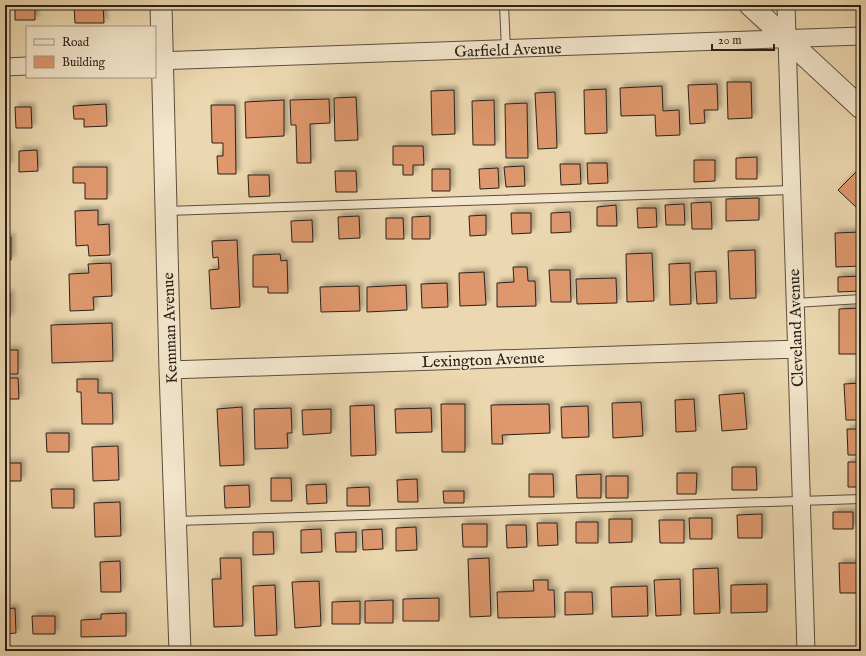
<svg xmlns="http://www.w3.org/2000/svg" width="866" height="656" viewBox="0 0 866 656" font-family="'IM FELL English',serif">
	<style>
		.building { fill: #df986d; stroke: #2b2119; filter: url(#shadow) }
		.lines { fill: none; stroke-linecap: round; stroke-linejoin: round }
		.service-casing { stroke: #5b4f3f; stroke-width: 10 }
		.minor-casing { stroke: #5b4f3f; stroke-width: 19 }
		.tertiary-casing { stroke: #5b4f3f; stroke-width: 23 }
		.service { stroke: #f3e6cc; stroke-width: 8 }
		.minor { stroke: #f3e6cc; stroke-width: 17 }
		.tertiary { stroke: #f3e6cc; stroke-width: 21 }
		.labels { text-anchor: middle; stroke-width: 3; stroke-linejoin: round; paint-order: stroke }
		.street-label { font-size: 16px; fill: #2b2119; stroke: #f3e6cc }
	</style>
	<defs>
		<filter id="shadow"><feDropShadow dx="3.5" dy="-3.5" stdDeviation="2" flood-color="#0004"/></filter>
	</defs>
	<rect width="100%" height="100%" fill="#ecd8b0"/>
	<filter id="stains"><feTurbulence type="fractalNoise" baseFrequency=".005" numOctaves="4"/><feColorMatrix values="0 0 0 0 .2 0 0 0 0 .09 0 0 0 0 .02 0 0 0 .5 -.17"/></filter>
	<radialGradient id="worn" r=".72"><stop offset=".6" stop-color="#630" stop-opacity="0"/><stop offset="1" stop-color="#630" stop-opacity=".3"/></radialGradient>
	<path class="building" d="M15 5H35V20H15Z
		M74 5H103L104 23H75Z
		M727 82H751L752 118 728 119Z
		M717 84 718 110H704L705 123 690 124 688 85Z
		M662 86 663 111 679 110 680 135 656 136 655 115 621 116 620 88Z
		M606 89 607 133 585 134 584 90Z
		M454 90 455 134 432 135 431 91Z
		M555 92 557 148 538 149 535 93Z
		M356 97 358 140 335 141 334 98Z
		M329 99 330 123 310 124 311 163H297L296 125H291L290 100Z
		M284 100V136L246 138 245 102Z
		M494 100 495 145H473L472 101Z
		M527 103 528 158H506L505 104Z
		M106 104 107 126 84 127V119H74L73 106Z
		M211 105H235L236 174H218L217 156H223V143H212Z
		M15 107H31L32 128H16Z
		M5 145H8L9 165 5 166Z
		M393 146H423L424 165H413V175H403V165H393Z
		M37 150 38 171 19 172V151Z
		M757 157V179H736V158Z
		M694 160H715V181L694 182Z
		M587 163H607L608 183 588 184Z
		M560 164H580L581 184 561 185Z
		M524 166 525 186 506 187 504 167Z
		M73 167H107V199H85V183H73Z
		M498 168 499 188 480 189 479 169Z
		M432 169H450V191H432Z
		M335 171H356L357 192H336Z
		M857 171 861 174V206L858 209 838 190Z
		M248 175H269L270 196 249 197Z
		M759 198V220L726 221V199Z
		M711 202 712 229H692L691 203Z
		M684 204 685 225H666L665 205Z
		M616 205 617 226H597V207Z
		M637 208H656L657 227 638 228Z
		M98 210V225L109 224 110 255 89 256 88 245 76 246 75 211Z
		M570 212 571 232 551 233V213Z
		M511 213H531V233L512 234Z
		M486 215V235L470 236 469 216Z
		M359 216 360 238 339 239 338 217Z
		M430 216V239H412V217Z
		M386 218H403L404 239H386Z
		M312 220 313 242H292L291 221Z
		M861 232V266L836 267 835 233Z
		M5 237H11V260H5Z
		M237 240 240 307 211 309 209 270 219 269 218 257 213 258 212 241Z
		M755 250 756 298 730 299 728 251Z
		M652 253 654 301 627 302 626 254Z
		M280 254 281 261 287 260 288 293H268V287H253V255Z
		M111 263 112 296 93 297 94 310 70 311 69 274 89 273 88 264Z
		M690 263 691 304 670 305 669 264Z
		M513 267H527L528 281H535L536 306 497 307V283L514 282Z
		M549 270H570L571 302H551Z
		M716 271 717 303 697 304 695 272Z
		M484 272 486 305 460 306 459 273Z
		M861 276V291L838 292V277Z
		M616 278 617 303 577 304 576 279Z
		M447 283 448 307 422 308 421 284Z
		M406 285 407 310 367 312V287Z
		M359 286 360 311 321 312 320 287Z
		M10 293V317H5V294Z
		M861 308V354H839V309Z
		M112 323 113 361 52 363 51 325Z
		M5 350H18V374H5Z
		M5 378H18L19 399H5Z
		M77 379H98V393H112L113 424H82L81 392H77Z
		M861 383V420H846L844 384Z
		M744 393 747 429 722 431 719 395Z
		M694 399 696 431 676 432 675 400Z
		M641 402 643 436 613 438 612 403Z
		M441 404H465V452H442Z
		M549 404 550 433 502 435 503 444H492L491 405Z
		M374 405 376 455 351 456 350 406Z
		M588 406 589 437 562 438 561 407Z
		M242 407 244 465 220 466 217 409Z
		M291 408 292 433H287L288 448 255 449 254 409Z
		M431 408 432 432 396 433 395 409Z
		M331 409V433L303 435 302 410Z
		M847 429H861V455H848Z
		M46 433H69V452H47Z
		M118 446 119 480 93 481 92 447Z
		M848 462H861V487H848Z
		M5 463H21V481H5Z
		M732 467H756L757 490H732Z
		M677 473H697L696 494H677Z
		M529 474H553L554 497H529Z
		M601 474V498H577L576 475Z
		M606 476H628V498H606Z
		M271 478H291L292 501H271Z
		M417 479 418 502H398L397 480Z
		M326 484 327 503 307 504 306 485Z
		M249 485 250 507 225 508 224 486Z
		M369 487 370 506H347V488Z
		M51 489H74V508H52Z
		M443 491H464V503H444Z
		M120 502 121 536 95 537 94 503Z
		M833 512H853V529H833Z
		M762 514V538H738L737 515Z
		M689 518H712V539H690Z
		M609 519H632V542L609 543Z
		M659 520H684V543H660Z
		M576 522H598V543H576Z
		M537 523H557L558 545 538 546Z
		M462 524H487V547H463Z
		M506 525H526L527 547 507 548Z
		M416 527 417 550 396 551V528Z
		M321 529 322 552 301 553V530Z
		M382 529 383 549 363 550 362 530Z
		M253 532H273L274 554 253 555Z
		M356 532V552H336L335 533Z
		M220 558H241L243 626 214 627 212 579H221Z
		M489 558 491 616 470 617 468 559Z
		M120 561 121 592H101L100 562Z
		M839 563H861V593H840Z
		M718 568 720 613 694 614 693 569Z
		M680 579 681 615 656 616 654 580Z
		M533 580H548V590H554L555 617 498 618 497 592 534 591Z
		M319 581 321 626 295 628 292 582Z
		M767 584V612L731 613V585Z
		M275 585 277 635 255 636 253 586Z
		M647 586 648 616 612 617 611 587Z
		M565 592H592L593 614 565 615Z
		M439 598V621H403V599Z
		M393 600V623H365V601Z
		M360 601V624H332V602Z
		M15 608 16 633 5 634V609Z
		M126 613V636L81 637V620L101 619V614Z
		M32 616H55V634H33Z"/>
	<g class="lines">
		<g class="service-casing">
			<path id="service" d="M504 5 506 49
				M167 211 791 190
				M795 303 861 299
				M177 521 861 499"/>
		</g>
		<g class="minor-casing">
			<path id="minor" d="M786 5 806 651
				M155 61 861 36
				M5 67 27 66
				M170 370 796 349"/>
		</g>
		<g class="tertiary-casing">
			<path id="tertiary" d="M161 5 170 370 180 651
				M750 5 861 108"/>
		</g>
		<use href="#service" class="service"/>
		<use href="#minor" class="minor"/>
		<use href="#tertiary" class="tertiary"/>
	</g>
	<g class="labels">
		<g class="street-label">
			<text transform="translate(508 49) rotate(-2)" y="6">Garfield Avenue</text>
			<text transform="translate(169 328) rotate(-92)" y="6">Kemman Avenue</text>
			<text transform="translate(795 328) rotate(-92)" y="6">Cleveland Avenue</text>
			<text transform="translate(483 359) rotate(-2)" y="6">Lexington Avenue</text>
		</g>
	</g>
	<rect width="866" height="656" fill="none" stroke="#ecd8b0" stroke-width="20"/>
	<rect x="6" y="6" width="854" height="644" fill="none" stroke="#2b2119" stroke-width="2"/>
	<rect x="10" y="10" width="846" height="636" fill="none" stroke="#2b2119"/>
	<rect x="26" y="26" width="130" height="52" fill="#f3e6cc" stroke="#a39784"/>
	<rect x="34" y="39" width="20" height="6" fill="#f3e6cc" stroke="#a39784"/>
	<text x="62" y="46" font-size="12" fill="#2b2119">Road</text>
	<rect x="34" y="56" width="20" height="12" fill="#df986d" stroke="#a39784"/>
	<text x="62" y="66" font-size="12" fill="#2b2119">Building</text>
	<path d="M712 44v6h62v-6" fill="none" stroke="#2b2119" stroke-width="2"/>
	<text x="718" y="44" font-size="12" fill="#2b2119" stroke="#f3e6cc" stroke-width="3" paint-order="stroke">20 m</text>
	<rect width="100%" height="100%" filter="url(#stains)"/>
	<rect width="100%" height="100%" fill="url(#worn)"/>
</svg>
